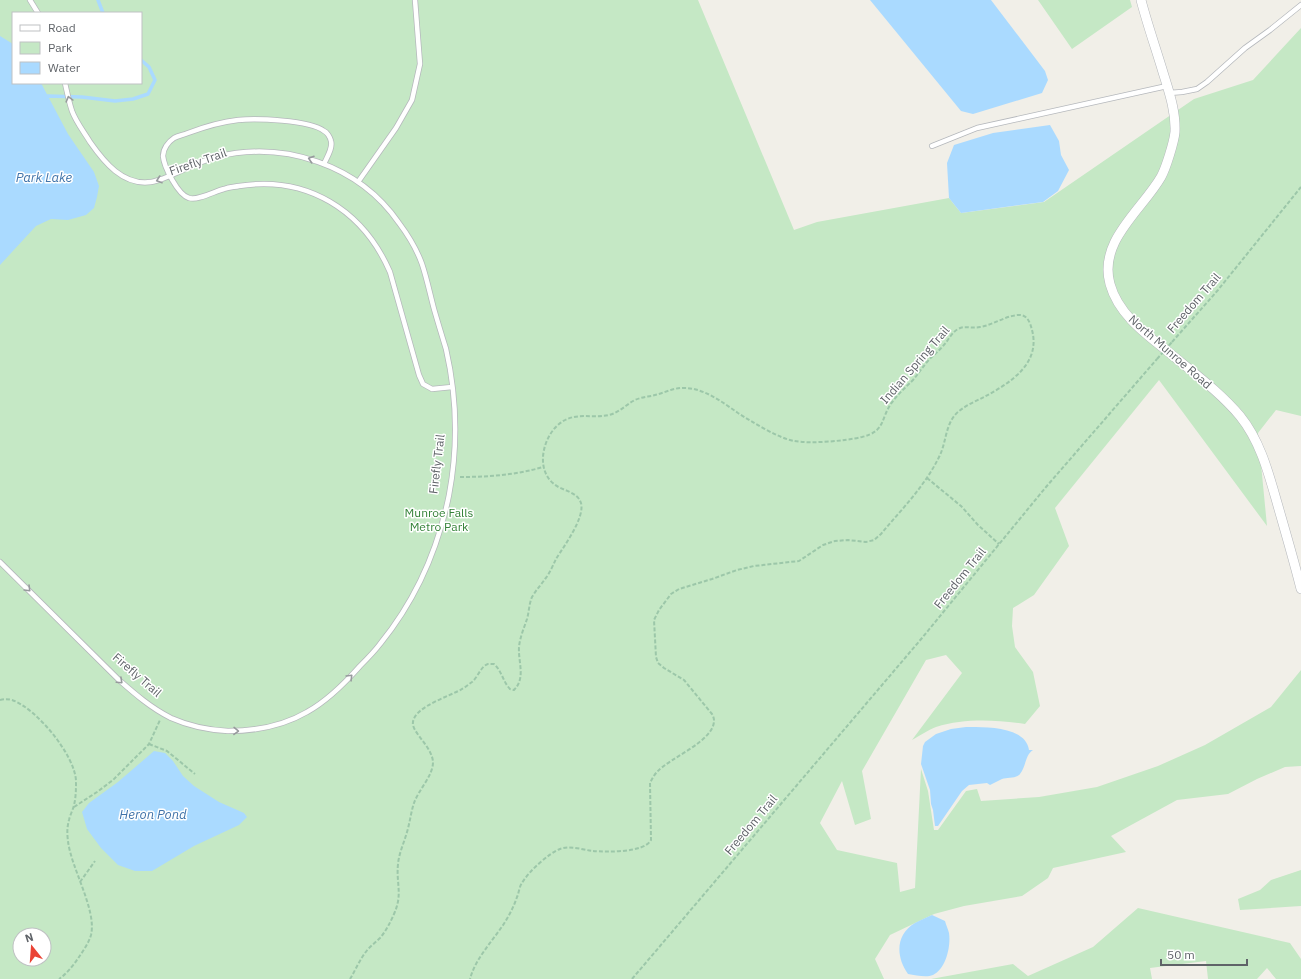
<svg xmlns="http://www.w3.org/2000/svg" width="1301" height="979" viewBox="0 0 1301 979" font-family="'IBM Plex Sans',sans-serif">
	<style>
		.green { fill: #c5e8c5; fill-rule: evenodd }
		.water { fill: #aadaff }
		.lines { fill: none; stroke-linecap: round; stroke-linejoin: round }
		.stream { stroke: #aadaff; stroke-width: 3.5 }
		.service-casing { stroke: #b5b8bc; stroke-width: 6 }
		.minor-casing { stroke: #b5b8bc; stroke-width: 10 }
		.path { stroke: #9cc7a9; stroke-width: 2; stroke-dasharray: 4 2; stroke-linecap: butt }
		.service { stroke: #fff; stroke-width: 4.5 }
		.minor { stroke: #fff; stroke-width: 9 }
		.path-bridge { stroke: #9cc7a9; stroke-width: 2; stroke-dasharray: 4 2; stroke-linecap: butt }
		.oneway { stroke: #979a9d }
		.labels { text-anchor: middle; stroke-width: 3; stroke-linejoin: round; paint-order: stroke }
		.street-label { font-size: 12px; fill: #5f6368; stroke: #fff }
		.park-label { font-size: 12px; fill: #348238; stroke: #fff }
		.water-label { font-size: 13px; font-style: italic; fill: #4174aa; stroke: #fff }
	</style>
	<rect width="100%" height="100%" fill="#f1efe8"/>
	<path class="green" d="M0 0H698L794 230 817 222 949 198 961 213 1044 202 1194 99 1253 80 1301 28V416L1276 410 1258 433 1267 526 1159 380 1055 508 1069 546 1034 595 1013 608 1012 626 1015 647 1033 672 1040 706 1025 724C996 720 965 718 936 727 928 730 919 736 912 740L962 673 946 655 926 660 862 771 871 819 855 825 842 781 820 823 837 850 897 863 900 892 915 888 921 769 928 791 934 830H938L966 791 977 789 981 801 1039 797 1097 787 1158 766 1205 745 1271 707 1301 670V766L1285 767 1257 779 1228 794 1177 800 1111 836 1126 852 1053 868 1048 878 1022 896 964 906 934 914 890 935 875 959 884 979H0ZM13 13H141V83H13ZM20 935H44V959H20Z
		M1038 0H1130L1132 7 1072 49Z
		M1301 870V906L1240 910 1238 899 1260 890 1271 880Z
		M1138 908 1290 943 1301 959V979H1276L1267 968 1257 979H1208L1206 961 1150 968 1152 979H931L1013 964 1028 976 1093 947Z"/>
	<path class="water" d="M870 0H991L1045 71 1048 80 1042 93 973 114 961 111Z
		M0 36 13 44V83H41L68 134 94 172 99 186 97 197 94 208 86 215 68 220 51 219 36 226 0 265Z
		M1050 125 1059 141 1061 155 1069 170 1058 191 1043 202 961 213 949 198 947 163 954 145 993 133Z
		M966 727C984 727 1026 726 1029 750H1033C1025 755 1026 767 1020 774 1016 779 1007 777 1002 779 998 781 994 783 990 785L987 783 969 785 962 791 938 826H935L933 810 931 804 930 790 921 764 923 746 925 742 936 734 951 729Z
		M154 751 165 753 173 761 183 776 194 786 219 802 244 813 247 817 239 825 194 846 152 871H135L118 865 101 848 87 829 82 812 89 803 118 782Z
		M932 915 945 921C946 925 948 929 949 933 951 946 946 969 933 975 926 978 916 975 908 974 896 957 895 935 915 923 920 920 926 918 932 915Z"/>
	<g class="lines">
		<path class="stream" d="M98 0 103 13
			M44 97 48 96 82 97 115 101 133 99 148 94 155 80 149 67 141 60"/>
		<g class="service-casing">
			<path id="service" d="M30 0 38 13
				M1169 93 1182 92 1197 89 1207 82 1245 48 1270 30 1301 5
				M932 146 977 128 1167 86
				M324 164C327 157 333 148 331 141 330 137 327 132 324 131 310 120 255 118 238 120 220 122 204 127 188 133 183 135 178 136 174 138 168 142 163 149 163 156 164 167 178 195 189 198 198 201 215 191 224 189 229 187 234 187 239 186 307 175 363 210 390 272L419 375 423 384 432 389 452 387
				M358 182 396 128 412 100 420 64 415 0
				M0 562 119 680C135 694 151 708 171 718 189 726 208 730 228 731 255 731 283 726 307 712 327 701 345 683 360 666 367 659 374 652 380 644 415 601 438 549 449 495 458 447 457 397 446 349 442 336 438 323 434 309 430 294 427 279 422 264 417 250 408 235 399 223 359 165 284 140 216 157 197 162 180 172 162 179 158 180 154 182 151 182 123 186 104 162 90 142 84 132 76 122 72 111 69 102 67 92 65 83"/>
		</g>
		<g class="minor-casing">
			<path id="minor" d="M1141 0C1147 23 1155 46 1162 69 1168 89 1176 110 1175 132 1174 142 1166 168 1161 177 1142 210 1098 241 1110 284 1118 313 1143 332 1166 350 1191 371 1219 391 1240 416 1261 442 1269 475 1278 506 1286 534 1294 561 1301 589"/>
		</g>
		<path class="path" d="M1172 342 1218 290 1301 187
			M460 477C488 477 516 475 543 467
			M927 478 961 506 978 525 999 544
			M0 700C4 699 8 699 12 700 36 708 75 755 76 781 76 789 76 797 74 805 73 810 70 815 69 820 67 827 67 834 68 841 71 868 97 910 91 935 89 942 85 948 81 954 75 963 68 973 59 979
			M149 744 167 751 195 774
			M74 807 97 792 113 780 149 744 160 720
			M80 882 95 861
			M350 979C355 971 359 961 365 953 369 947 375 943 380 938 386 931 390 923 394 914 403 894 396 884 398 864 399 853 404 843 407 832 410 822 411 812 414 803 419 789 433 776 433 762 432 746 411 732 413 722 415 706 451 696 462 689 466 687 469 684 472 682 478 677 481 666 488 664 490 664 492 664 494 664 502 671 503 682 510 689L514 690C526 678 518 662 519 647 520 637 524 628 527 619 529 612 529 604 532 597 536 590 541 585 545 579 550 573 553 565 556 559 564 546 585 518 581 503 577 491 562 491 554 484 535 469 543 437 559 424 575 411 591 419 609 415 618 413 625 406 633 401 640 397 648 397 655 395 664 393 673 388 682 388 703 387 722 402 738 413 752 422 778 438 794 441 812 444 844 441 862 437 887 431 880 417 893 401 899 393 906 387 913 380 918 374 922 368 927 362 932 356 938 352 943 346 948 341 951 333 958 329 965 325 972 329 980 327 993 325 1005 316 1018 315 1027 314 1030 322 1032 330 1041 364 1010 383 984 397 974 402 962 407 955 415 945 427 946 444 939 457 925 486 901 510 881 534L874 540 866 542 848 540 835 541 823 545 799 561 754 566 737 570 712 579 679 589 671 594 659 610 654 620 656 657 658 663 664 668 684 680 712 714C713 716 714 718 714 720 715 741 669 758 657 772 654 775 652 779 650 783L651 840C644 853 607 852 593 851 583 850 571 845 560 849 549 853 528 872 522 883 519 887 519 893 517 897 514 906 510 914 505 922 493 941 476 957 470 979
			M632 979 922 638 1046 487 1157 359"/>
		<use href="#service" class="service"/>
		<use href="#minor" class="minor"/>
		<path class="path-bridge" d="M1157 359 1172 342"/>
	</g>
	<defs><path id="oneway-chevron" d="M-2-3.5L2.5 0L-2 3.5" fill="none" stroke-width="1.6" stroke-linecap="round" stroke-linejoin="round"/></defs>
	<g class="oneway">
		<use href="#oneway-chevron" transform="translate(69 99) rotate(-105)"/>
		<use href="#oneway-chevron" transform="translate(311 159) rotate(-162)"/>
		<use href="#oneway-chevron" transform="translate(159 180) rotate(161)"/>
		<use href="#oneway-chevron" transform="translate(28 589) rotate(45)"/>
		<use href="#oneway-chevron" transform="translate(350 677) rotate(-45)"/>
		<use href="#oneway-chevron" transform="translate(120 681) rotate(43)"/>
		<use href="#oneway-chevron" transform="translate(236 731) rotate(1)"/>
	</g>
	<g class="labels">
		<g class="street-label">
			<text transform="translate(198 162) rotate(-19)" y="4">Firefly Trail</text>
			<text transform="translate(1194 303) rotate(-49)" y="4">Freedom Trail</text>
			<text transform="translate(1170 352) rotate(41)" y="4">North Munroe Road</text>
			<text transform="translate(915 365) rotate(-49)" y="4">Indian Spring Trail</text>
			<text transform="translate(437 464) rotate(-83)" y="4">Firefly Trail</text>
			<text transform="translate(960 578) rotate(-51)" y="4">Freedom Trail</text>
			<text transform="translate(137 675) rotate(41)" y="4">Firefly Trail</text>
			<text transform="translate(751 825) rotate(-50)" y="4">Freedom Trail</text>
		</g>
		<g class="park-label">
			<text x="439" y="517">Munroe Falls<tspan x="439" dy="14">Metro Park</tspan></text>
		</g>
		<g class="water-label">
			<text x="44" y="182">Park Lake</text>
			<text x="153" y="819">Heron Pond</text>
		</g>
	</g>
	<rect x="12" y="12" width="130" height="72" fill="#ffffff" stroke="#bfc1c3"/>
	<rect x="20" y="25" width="20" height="6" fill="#ffffff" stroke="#bfc1c3"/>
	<text x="48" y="32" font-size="12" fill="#5f6368">Road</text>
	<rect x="20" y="42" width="20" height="12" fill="#c5e8c5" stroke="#bfc1c3"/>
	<text x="48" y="52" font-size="12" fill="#5f6368">Park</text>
	<rect x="20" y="62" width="20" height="12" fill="#aadaff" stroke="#bfc1c3"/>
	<text x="48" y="72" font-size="12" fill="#5f6368">Water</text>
	<g transform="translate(32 947) rotate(343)"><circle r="19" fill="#ffffff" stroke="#bfc1c3"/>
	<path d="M0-3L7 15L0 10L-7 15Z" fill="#ea4335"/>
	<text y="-6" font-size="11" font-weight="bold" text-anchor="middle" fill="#5f6368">N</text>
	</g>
	<path d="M1161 959v6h86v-6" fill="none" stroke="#5f6368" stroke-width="2"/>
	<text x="1167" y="959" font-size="12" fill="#5f6368" stroke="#ffffff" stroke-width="3" paint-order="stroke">50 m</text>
</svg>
